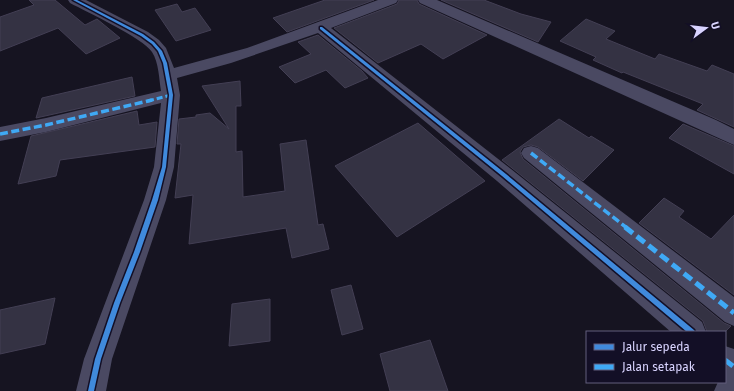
<svg xmlns="http://www.w3.org/2000/svg" width="734" height="391" viewBox="0 0 734 391" font-family="'Fira Sans',sans-serif">
	<style>
		.building { fill: #343243; stroke: #433f54 }
		.lines { fill: none; stroke-linecap: round; stroke-linejoin: round }
		.minor { fill: #4a4962; fill-rule: evenodd }
		.quiet-far2 { stroke: #3fa9f5; stroke-width: 3; stroke-dasharray: 6 3; stroke-linecap: butt }
		.quiet-far1 { stroke: #3fa9f5; stroke-width: 3.5; stroke-dasharray: 8 3.5; stroke-linecap: butt }
		.quiet { stroke: #3fa9f5; stroke-width: 5; stroke-dasharray: 10 5; stroke-linecap: butt }
		.cycleway-casing { stroke: #130f26; stroke-width: 3 }
		.cycleway { fill: #408adc; fill-rule: evenodd }
	</style>
	<rect width="100%" height="100%" fill="#161421"/>
	<path class="building" d="M29 0H55L85 25 97 19 120 38 86 54 58 28 0 51V17L34 5Z
		M325 0H374L287 32 273 18Z
		M399 0H417L419 4 487 35 443 59 421 44 378 63 334 28 397 4Z
		M441 0H484L521 14 551 22 538 42Z
		M177 4 182 12 195 8 211 30 176 41 155 10Z
		M586 19 615 31 606 39 655 59 659 54 707 71 712 65 734 74V127L697 110 703 104 623 72 622 73 593 60 596 57 560 41Z
		M318 35 362 71 368 78 345 88 326 70 295 83 279 67 311 54 298 42Z
		M132 77 135 96 36 118 42 98Z
		M240 81 241 106H236V152L242 151 243 197 285 191 280 144 306 140 318 225 323 224 329 249 292 258 286 228 189 244 193 195 175 198 181 144H177L179 119 196 117V115L210 113 229 129 202 86Z
		M137 111 139 125 157 122 155 147 60 160 56 176 18 184 31 136Z
		M559 119 589 138 591 136 614 150 583 181 538 147 531 145 523 147 520 152 523 159 724 323 731 326 725 332H707L703 321 502 160Z
		M418 123 485 181 397 237 335 166Z
		M683 124 734 146V174L669 138Z
		M664 198 684 211 679 217 711 239 734 215V295L639 223Z
		M351 285 363 329 342 335 331 290Z
		M55 298 45 344 0 354V310Z
		M270 299V341L229 346 232 304Z
		M430 340 448 391H390L380 354Z"/>
	<g class="lines">
		<path class="minor" d="M68 0H86L148 32 159 40 166 48 174 68 247 48 378 0H398L396 3 331 28 511 169 702 322 706 332H671L497 181 318 33 231 63 177 78 180 95 174 167 166 200 112 359 106 391H76L84 359 144 200 154 167 161 103 46 132 0 141V127L46 118 161 91C159 79 159 63 152 52 143 38 87 12 70 3Z
			M418 0H437L716 120 734 129V145L420 3Z
			M531 146 538 148 734 297V326L725 322 524 158 521 153 524 148Z
			M725 346 734 349V391H714L718 382H725Z"/>
		<path class="quiet-far2" d="M148 101 171 95"/>
		<path class="quiet-far1" d="M0 134 46 125 152 100
			M531 153 627 228"/>
		<path class="quiet" d="M625 227 734 313
			M725 360 734 367"/>
		<g class="cycleway-casing">
			<path id="cycleway" d="M73 0H77L143 34 154 42 162 51 167 63 173 95 166 167 158 200 140 252 120 303 101 359 94 391H88L95 359 114 303 134 252 152 200 162 167 169 95 163 63 158 51 152 44 141 36Z
				M320 27H322L506 174 694 330 695 332H687L502 176 320 29Z"/>
		</g>
		<use href="#cycleway" class="cycleway"/>
	</g>
	<rect x="586" y="331" width="140" height="52" fill="#130f26" stroke="#625e7d"/>
	<rect x="594" y="344" width="20" height="6" fill="#408adc" stroke="#625e7d"/>
	<text x="622" y="351" font-size="12" fill="#d9d4ff">Jalur sepeda</text>
	<rect x="594" y="364" width="20" height="6" fill="#3fa9f5" stroke="#625e7d"/>
	<text x="622" y="371" font-size="12" fill="#d9d4ff">Jalan setapak</text>
	<g transform="translate(706 28) rotate(75)" stroke="#130f26" stroke-width="3" paint-order="stroke">
	<path d="M0-3L7 15L0 10L-7 15Z" fill="#d9d4ff"/>
	<text y="-6" font-size="11" font-weight="bold" text-anchor="middle" fill="#d9d4ff">U</text>
	</g>
</svg>
